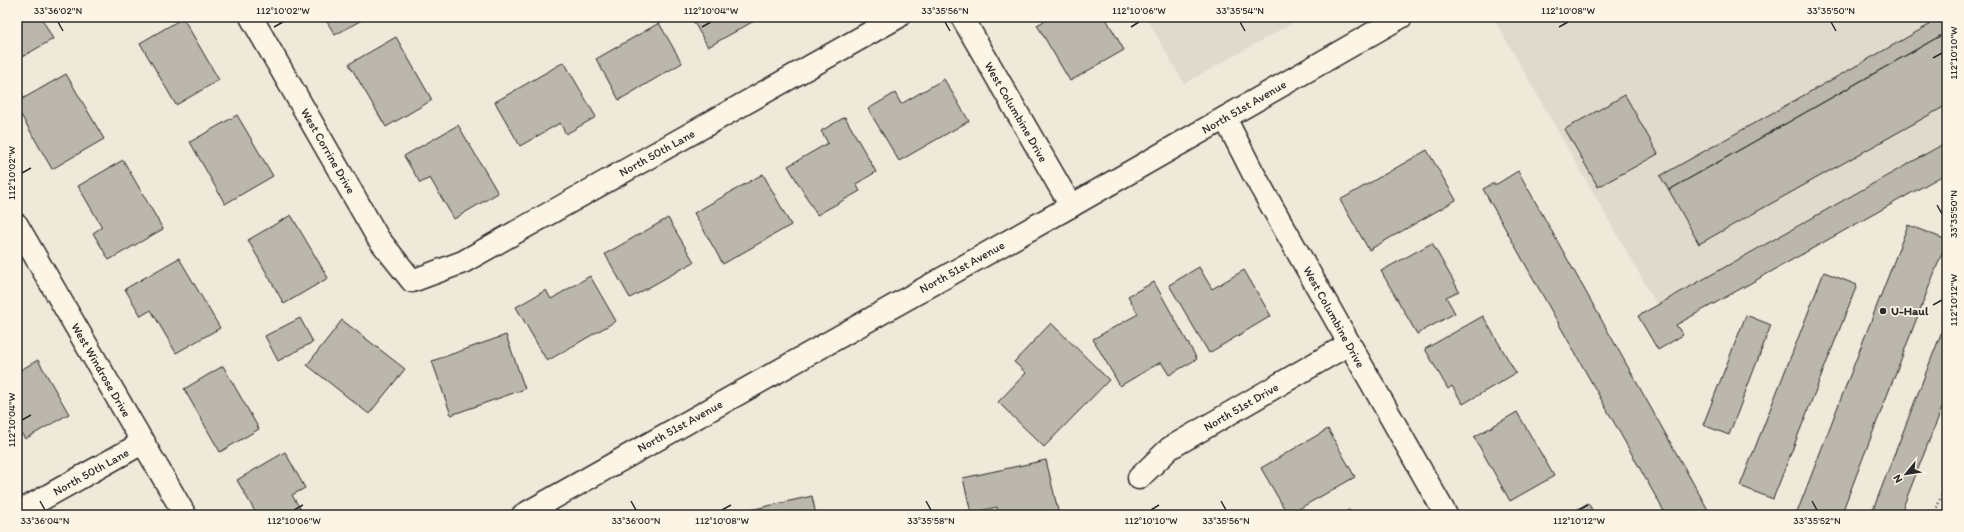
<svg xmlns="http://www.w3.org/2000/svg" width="1964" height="532" viewBox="0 0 1964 532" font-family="Itim,sans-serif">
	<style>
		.built { fill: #e0dacc }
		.building { fill: #bcb7ac; stroke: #2b2b2b }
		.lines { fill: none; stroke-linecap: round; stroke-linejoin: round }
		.minor-casing { stroke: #2b2b2b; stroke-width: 25 }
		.primary-casing { stroke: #2b2b2b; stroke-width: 25 }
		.path { stroke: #2b2b2b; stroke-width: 2.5; stroke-dasharray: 1 3; stroke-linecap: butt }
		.minor { stroke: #fcf5e5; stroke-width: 22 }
		.primary { stroke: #fcf5e5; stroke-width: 22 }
		.ticks { fill: none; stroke: #2b2b2b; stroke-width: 1.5 }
		.poi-dot { fill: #2b2b2b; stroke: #fcf5e5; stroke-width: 1.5 }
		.labels { text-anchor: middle; stroke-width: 3.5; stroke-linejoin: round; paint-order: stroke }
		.street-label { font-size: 12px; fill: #2b2b2b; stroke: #fcf5e5 }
		.poi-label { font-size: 12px; font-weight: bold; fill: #2b2b2b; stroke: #fcf5e5; text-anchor: start }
		.neatline { fill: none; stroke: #2b2b2b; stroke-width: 1.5 }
		.ticks-label { font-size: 10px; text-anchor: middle; fill: #2b2b2b }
	</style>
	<rect width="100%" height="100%" fill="#efe9da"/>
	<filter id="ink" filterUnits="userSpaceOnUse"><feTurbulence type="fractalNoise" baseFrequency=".025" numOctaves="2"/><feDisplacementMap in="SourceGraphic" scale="8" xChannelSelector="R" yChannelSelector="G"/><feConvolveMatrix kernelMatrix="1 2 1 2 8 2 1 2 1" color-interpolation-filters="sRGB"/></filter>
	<g filter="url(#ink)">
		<path class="built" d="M1146 17H1303L1184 84Z
			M1493 17H1947V141L1657 305Z"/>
		<path class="building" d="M17 17H41L53 39 17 60Z
			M324 17H367L335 35Z
			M691 17H761L708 47Z
			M1051 17H1105L1124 50 1070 81 1037 25Z
			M1925 17H1941L1947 32 1669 190 1660 176 1929 25Z
			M1941 17H1947V31Z
			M183 18 219 80 176 105 140 43Z
			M659 23 682 63 619 100 596 59Z
			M1947 32V105L1699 244 1669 190Z
			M396 37 432 100 386 127 349 64Z
			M564 62 596 117 566 134 560 123 520 146 495 102Z
			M66 74 104 139 52 169 17 108V102Z
			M944 79 969 121 899 161 868 109 895 93 901 104Z
			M1625 95 1658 154 1598 187 1565 129Z
			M237 115 273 176 225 204 190 142Z
			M845 117 876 172 856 184 860 191 817 215 788 166 828 143 821 131Z
			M458 125 498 193 454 219 430 178 420 183 404 156Z
			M1947 142V173L1676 325 1683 335 1658 350 1638 316Z
			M1427 150 1456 200 1369 250 1340 200Z
			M123 160 163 229 109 260 93 233 102 227 78 186Z
			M1518 171 1711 515H1666L1483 189 1492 184H1497Z
			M763 174 791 225 723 264 694 213Z
			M291 215 328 278 284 304 248 240Z
			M668 218 694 262 630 298 605 254Z
			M1908 225 1947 240 1841 515H1796Z
			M1432 243 1459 291 1446 297 1455 313 1417 334 1381 271Z
			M179 258 220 328 176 353 151 310 141 316 125 289Z
			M1199 267 1212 289 1244 270 1271 316 1209 353 1169 285Z
			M1824 272 1857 285 1773 499 1740 486Z
			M590 276 616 321 547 361 516 307 546 290 551 299Z
			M1154 282 1197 359 1169 375 1161 362 1120 386 1093 339 1138 314 1128 296Z
			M1746 315 1771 325 1729 435 1703 425Z
			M1483 316 1516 373 1463 404 1452 386 1448 389 1425 349Z
			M300 318 313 342 278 361 265 336Z
			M1947 318V395L1900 515H1871Z
			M342 320 405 369 369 414 307 365Z
			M1051 323 1109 380 1044 447 998 402 1026 373 1014 362Z
			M506 335 525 389 451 415 432 361Z
			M38 360 69 414 25 439 17 427V372Z
			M223 366 259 429 220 452 184 389Z
			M1517 412 1554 476 1510 501 1474 437Z
			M1328 429 1355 477 1288 515 1261 468Z
			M285 452 305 488 292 495 304 515H257L237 480Z
			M1046 460 1059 515H999L997 507 971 513 963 478Z
			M812 496 816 515H742L741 512Z
			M1588 503 1595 515H1568Z
			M1349 510 1352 515H1340Z"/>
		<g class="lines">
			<g class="minor-casing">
				<path id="minor" d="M251 17 378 238 412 281 463 262 898 17
					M962 17 1071 206
					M1225 118 1253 173 1446 515
					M17 225 185 515
					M1139 478 1170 448 1349 344
					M17 513 144 442"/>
			</g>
			<g class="primary-casing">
				<path id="primary" d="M523 515 1071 206 1401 17"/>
			</g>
			<path class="path" d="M1934 515 1947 482"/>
			<use href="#minor" class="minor"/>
			<use href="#primary" class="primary"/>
		</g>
	</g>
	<path class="ticks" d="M58 22 63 31M945 22 950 31M1240 22 1245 31M1831 22 1836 31M274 27 283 22M702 27 711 22M1131 27 1139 22M1559 27 1568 22M1933 58 1942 53M22 173 31 168M1937 205 1942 214M1933 305 1942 300M22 420 31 415M40 501 45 510M631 501 636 510M926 501 931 510M1221 501 1226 510M1812 501 1817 510M294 510 303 505M722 510 731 505M1151 510 1159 505M1579 510 1588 505"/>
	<circle class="poi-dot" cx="1883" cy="311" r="4"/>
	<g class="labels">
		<g class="street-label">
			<text transform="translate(1244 107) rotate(-30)" y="4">North 51st Avenue</text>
			<text transform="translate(1016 112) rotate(60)" y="4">West Columbine Drive</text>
			<text transform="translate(328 151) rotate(60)" y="4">West Corrine Drive</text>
			<text transform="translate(657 153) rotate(-29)" y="4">North 50th Lane</text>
			<text transform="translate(962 267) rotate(-29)" y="4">North 51st Avenue</text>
			<text transform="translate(1334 317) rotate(61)" y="4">West Columbine Drive</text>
			<text transform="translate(101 370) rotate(60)" y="4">West Windrose Drive</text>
			<text transform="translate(1241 407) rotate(-30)" y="4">North 51st Drive</text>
			<text transform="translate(680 426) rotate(-29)" y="4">North 51st Avenue</text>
			<text transform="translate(91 472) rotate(-29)" y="4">North 50th Lane</text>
		</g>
		<g class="poi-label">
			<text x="1891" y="315">U-Haul</text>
		</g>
	</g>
	<rect width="1964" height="532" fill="none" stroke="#fcf5e5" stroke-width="44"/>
	<g transform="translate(1906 474) rotate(240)" stroke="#fcf5e5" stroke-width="3" paint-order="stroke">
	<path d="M0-3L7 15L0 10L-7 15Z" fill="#2b2b2b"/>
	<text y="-6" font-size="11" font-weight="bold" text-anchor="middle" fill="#2b2b2b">N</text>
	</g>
	<rect x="22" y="22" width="1920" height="488" class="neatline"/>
	<g class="ticks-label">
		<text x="58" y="14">33°36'02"N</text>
		<text x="283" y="14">112°10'02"W</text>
		<text x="711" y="14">112°10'04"W</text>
		<text x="945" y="14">33°35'56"N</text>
		<text x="1139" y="14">112°10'06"W</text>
		<text x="1240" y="14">33°35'54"N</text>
		<text x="1568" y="14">112°10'08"W</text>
		<text x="1831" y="14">33°35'50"N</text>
		<text transform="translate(1953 53) rotate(-90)" y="4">112°10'10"W</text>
		<text transform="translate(11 173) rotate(-90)" y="4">112°10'02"W</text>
		<text transform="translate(1953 214) rotate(-90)" y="4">33°35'50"N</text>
		<text transform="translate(1953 300) rotate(-90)" y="4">112°10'12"W</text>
		<text transform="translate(11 420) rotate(-90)" y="4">112°10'04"W</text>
		<text x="45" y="524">33°36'04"N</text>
		<text x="294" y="524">112°10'06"W</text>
		<text x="636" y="524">33°36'00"N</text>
		<text x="722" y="524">112°10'08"W</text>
		<text x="931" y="524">33°35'58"N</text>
		<text x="1151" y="524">112°10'10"W</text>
		<text x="1226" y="524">33°35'56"N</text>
		<text x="1579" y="524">112°10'12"W</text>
		<text x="1817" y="524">33°35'52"N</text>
	</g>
</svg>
